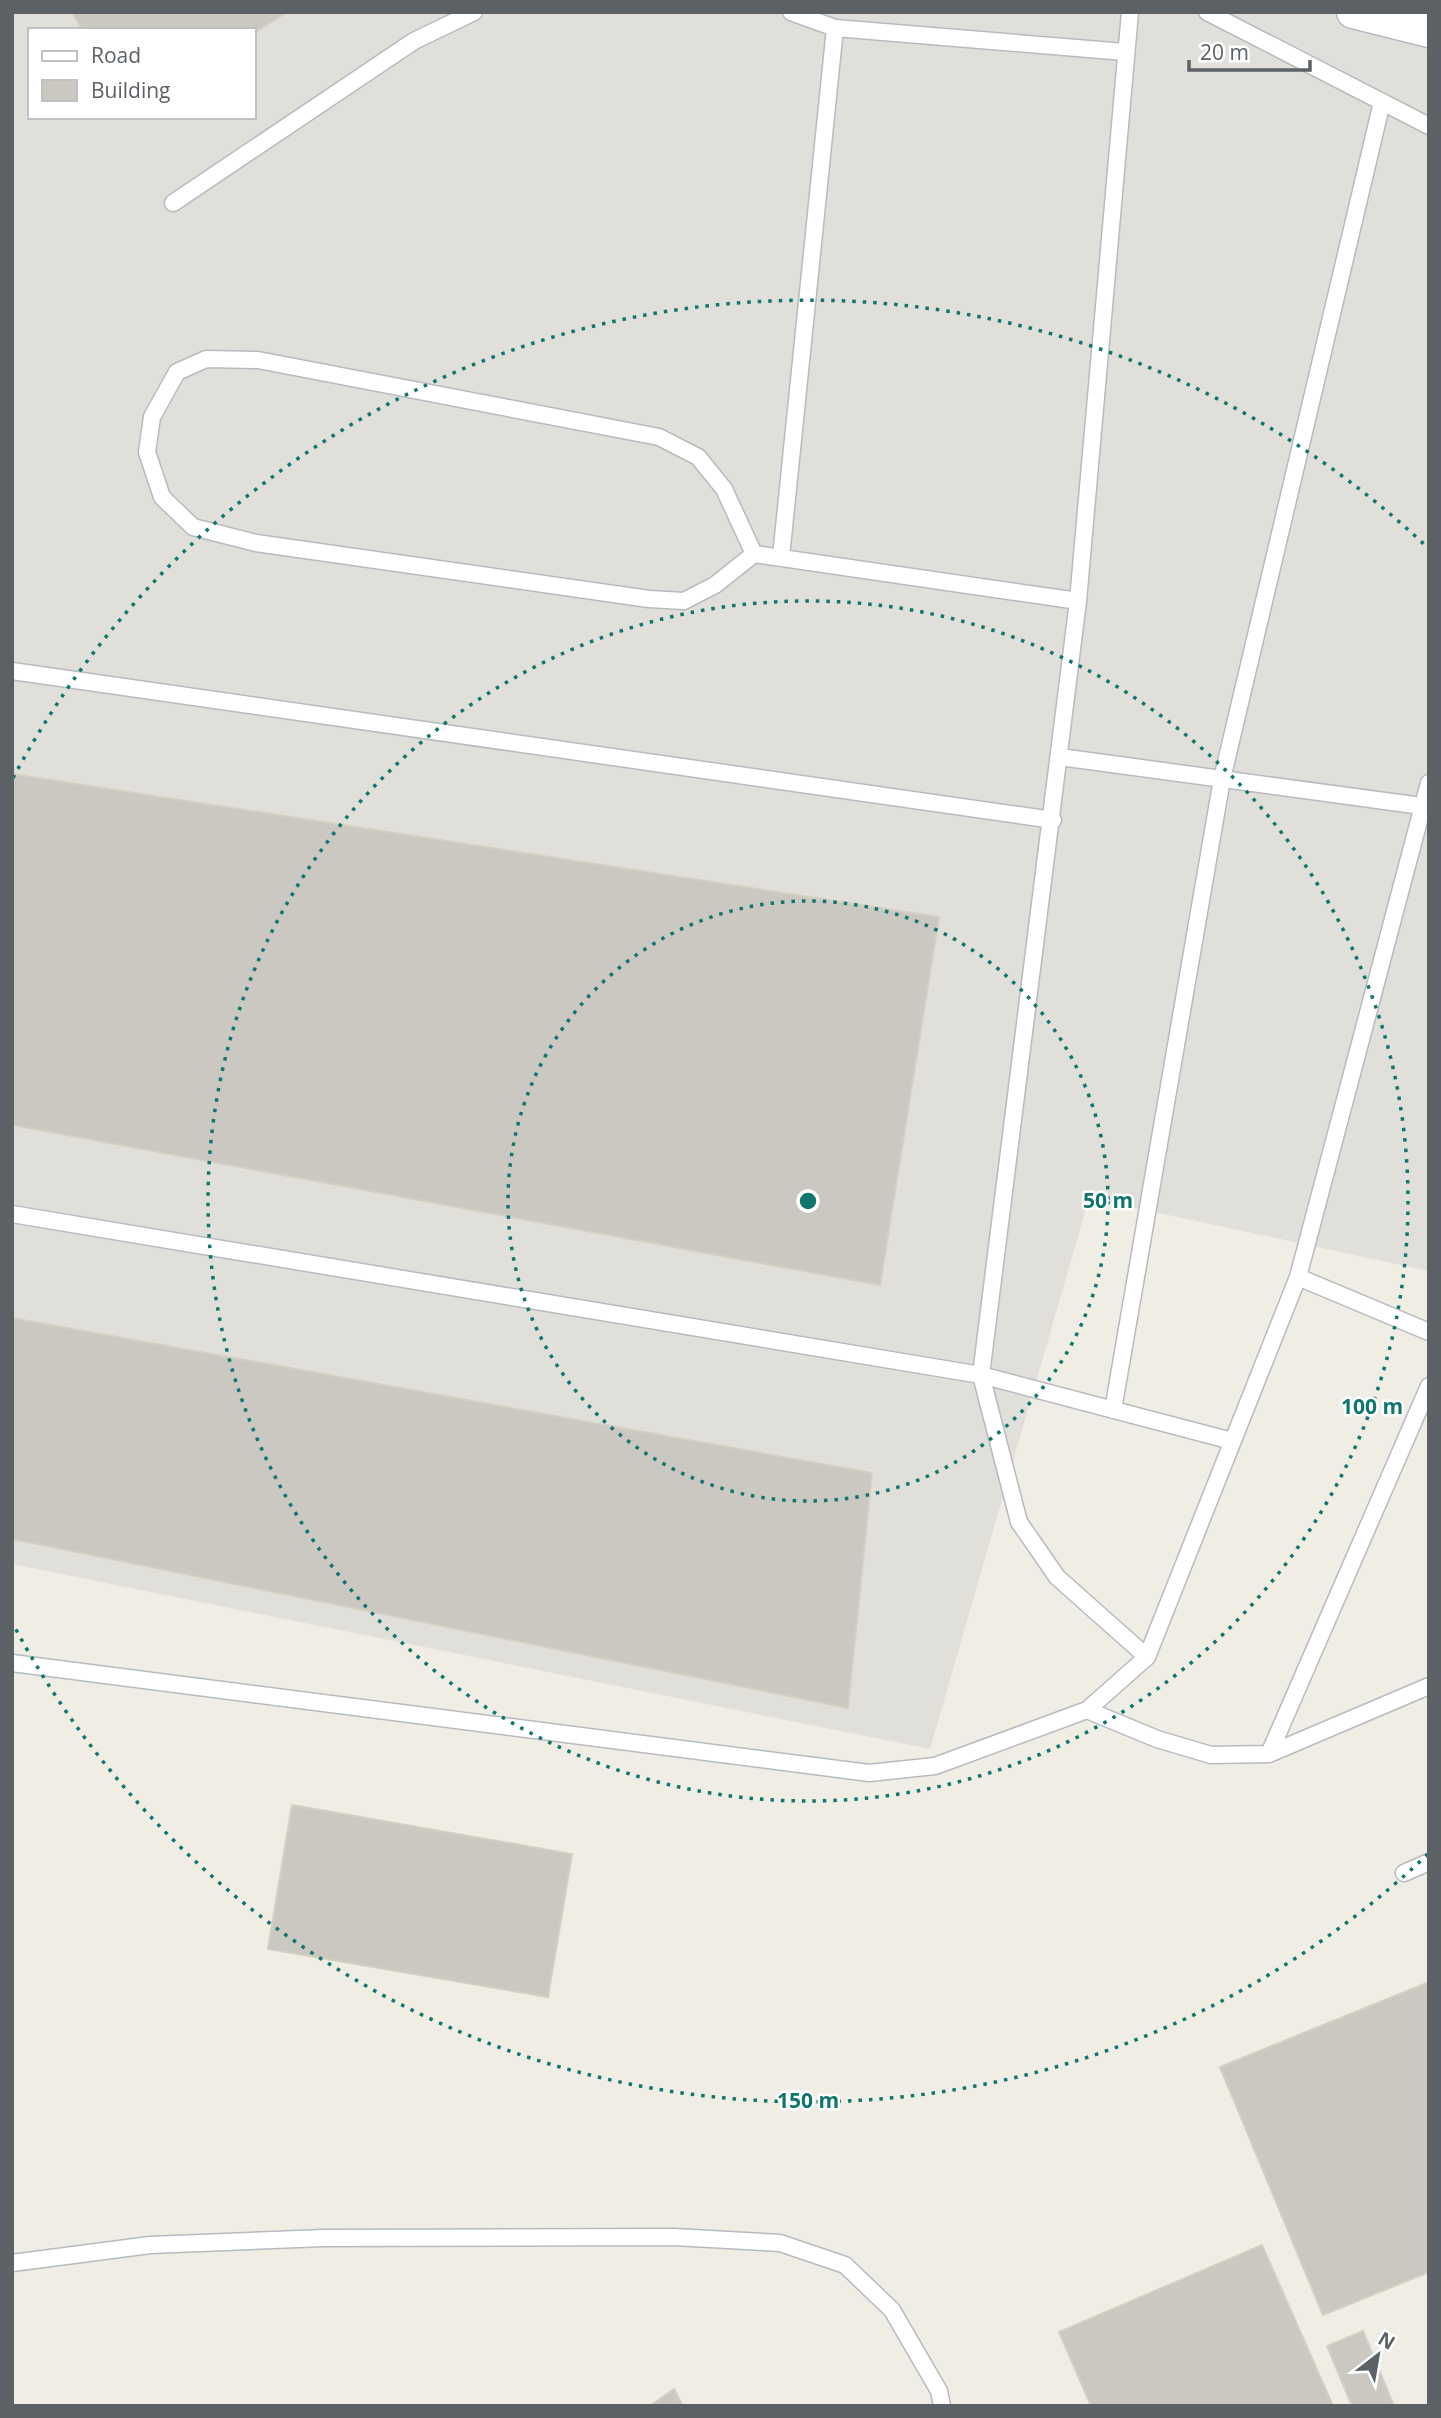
<svg xmlns="http://www.w3.org/2000/svg" width="1441" height="2418" viewBox="0 0 1441 2418" font-family="'Open Sans',sans-serif">
	<style>
		.industrial { fill: #e1dfd9; fill-rule: evenodd }
		.building { fill: #cbc8c1; stroke: #d5cfc2; stroke-width: 2 }
		.lines { fill: none; stroke-linecap: round; stroke-linejoin: round }
		.service-casing { stroke: #b7bbbf; stroke-width: 19 }
		.minor-casing { stroke: #b7bbbf; stroke-width: 35 }
		.service { stroke: #fff; stroke-width: 16 }
		.minor { stroke: #fff; stroke-width: 32 }
		.ring { fill: none; stroke: #0f766e; stroke-width: 3.5; stroke-dasharray: 3.5 7 }
		.centre { fill: #0f766e; stroke: #fff; stroke-width: 3.5 }
		.ring-label { font-size: 21px; text-anchor: middle; font-weight: bold; fill: #0f766e; stroke: #fff; stroke-width: 5; stroke-linejoin: round; paint-order: stroke }
	</style>
	<rect width="100%" height="100%" fill="#f0ede4"/>
	<path class="industrial" d="M12 12H1380L1429 27V1271L1089 1198 930 1749 12 1564ZM30 30H254V117H30Z"/>
	<path class="building" d="M72 12H287L254 33V30H83Z
		M12 774 939 917 880 1285 12 1125Z
		M12 1318 872 1473 848 1708 12 1539Z
		M292 1805 572 1854 548 1997 268 1949Z
		M1429 1982V2272L1323 2315 1220 2067Z
		M1262 2245 1333 2406H1091L1059 2332Z
		M1363 2331 1394 2406H1352L1327 2346Z
		M674 2389 683 2406H650Z"/>
	<g class="lines">
		<g class="service-casing">
			<path id="service" d="M791 12 835 28 1125 52
				M1130 12 1078 601 981 1375 1019 1522 1057 1577 1147 1657
				M1207 12 1429 126
				M173 203 414 41 474 12
				M754 554 724 489 698 457 659 437 258 360 206 359 177 372 152 417 147 452 162 497 193 527 256 543 649 599 684 601 715 585 754 554 1078 601
				M781 557 835 28
				M12 671 1053 820
				M1060 757 1429 807
				M12 1214 981 1375 1232 1441
				M1298 1277 1429 1332
				M1113 1410 1222 779 1382 102
				M12 1663 869 1773 935 1766 1087 1710 1147 1657 1298 1277 1429 783
				M1087 1710 1157 1739 1211 1755 1269 1754 1429 1686
				M1269 1754 1429 1386
				M1404 1873 1429 1862
				M12 2263 150 2245 324 2238 674 2237 780 2243 845 2265 892 2310 939 2391 942 2406"/>
		</g>
		<g class="minor-casing">
			<path id="minor" d="M1353 12 1429 31"/>
		</g>
		<use href="#service" class="service"/>
		<use href="#minor" class="minor"/>
	</g>
	<g class="ring">
		<circle cx="808" cy="1201" r="300"/>
		<circle cx="808" cy="1201" r="600"/>
		<path d="M1428 1854A900 900 0 0 1 13 1624M13 778A900 900 0 0 1 1428 548"/>
	</g>
	<circle cx="808" cy="1201" r="10" class="centre"/>
	<g class="ring-label">
		<text x="1108" y="1208">50 m</text>
		<text x="1372" y="1414">100 m</text>
		<text x="808" y="2108">150 m</text>
	</g>
	<rect width="1441" height="2418" fill="none" stroke="#5c6166" stroke-width="28"/>
	<rect x="28" y="28" width="228" height="91" fill="#ffffff" stroke="#bec0c2" stroke-width="2"/>
	<rect x="42" y="51" width="35" height="10" fill="#ffffff" stroke="#bec0c2" stroke-width="2"/>
	<text x="91" y="63" font-size="21" fill="#5c6166">Road</text>
	<rect x="42" y="80" width="35" height="21" fill="#cbc8c1" stroke="#bec0c2" stroke-width="2"/>
	<text x="91" y="98" font-size="21" fill="#5c6166">Building</text>
	<g transform="translate(1378 2355) rotate(31)" stroke="#ffffff" stroke-width="5" paint-order="stroke">
	<path d="M0-5L12 26L0 18L-12 26Z" fill="#5c6166"/>
	<text y="-10" font-size="19" font-weight="bold" text-anchor="middle" fill="#5c6166">N</text>
	</g>
	<path d="M1189 60v10h121v-10" fill="none" stroke="#5c6166" stroke-width="3.5"/>
	<text x="1200" y="60" font-size="21" fill="#5c6166" stroke="#ffffff" stroke-width="5" paint-order="stroke">20 m</text>
</svg>
